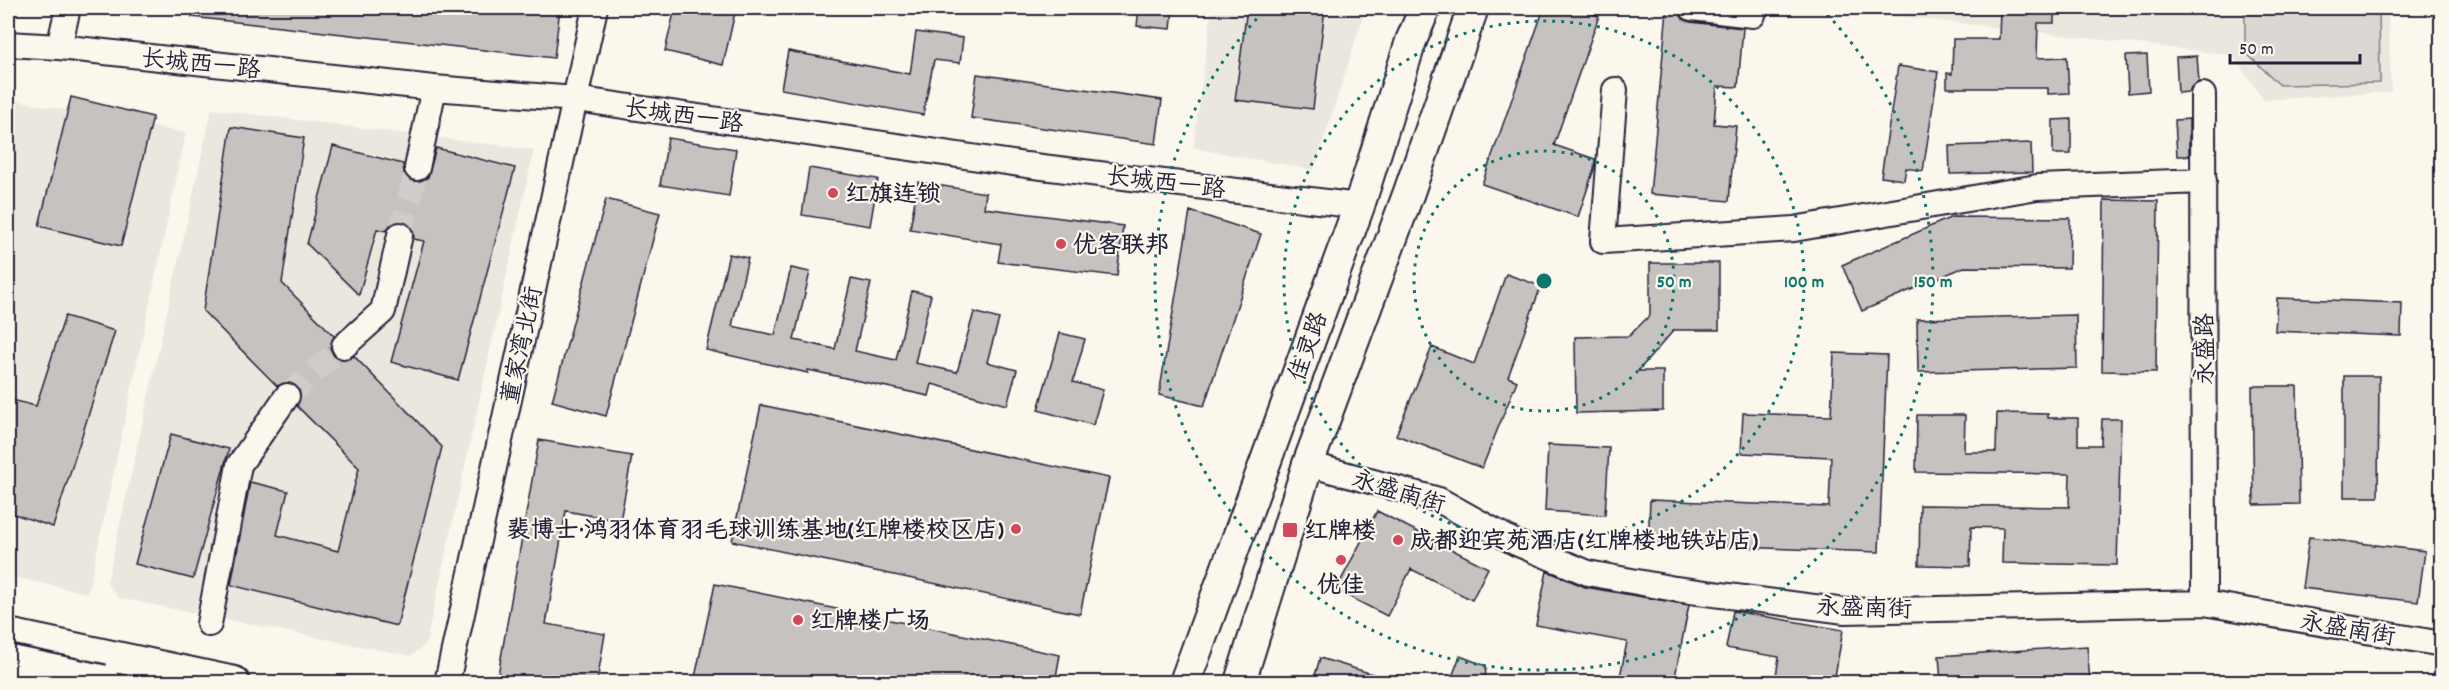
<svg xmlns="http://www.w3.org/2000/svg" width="2449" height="690" viewBox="0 0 2449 690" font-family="Dekko,'LXGW WenKai TC',sans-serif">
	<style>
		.built { fill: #ebe7df }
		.green { fill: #dbd8d3; stroke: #7e7d87; stroke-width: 1.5 }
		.building { fill: #c6c2c0; stroke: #22223b; stroke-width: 1.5 }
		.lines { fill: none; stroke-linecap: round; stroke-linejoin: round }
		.minor-tunnel { stroke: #d0ccc9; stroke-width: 24; stroke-dasharray: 24 12; stroke-linecap: butt }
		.minor-casing { stroke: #22223b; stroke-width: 28 }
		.major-casing { stroke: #22223b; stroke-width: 34 }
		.minor { stroke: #fbf7ec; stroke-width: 24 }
		.major { stroke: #fbf7ec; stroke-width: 30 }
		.highway-bridge-casing { stroke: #22223b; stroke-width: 38; stroke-linecap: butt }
		.highway-bridge { stroke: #fbf7ec; stroke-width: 33 }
		.ring { fill: none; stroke: #0f766e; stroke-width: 3; stroke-dasharray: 3 6 }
		.poi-dot { fill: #d1495b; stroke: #fbf7ec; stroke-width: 2 }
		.labels { text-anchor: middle; stroke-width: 4.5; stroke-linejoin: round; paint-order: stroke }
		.street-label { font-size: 24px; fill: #22223b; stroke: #fbf7ec }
		.poi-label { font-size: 24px; font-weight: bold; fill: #22223b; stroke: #fbf7ec; text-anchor: start }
		.centre { fill: #0f766e; stroke: #fbf7ec; stroke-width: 3 }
		.ring-label { font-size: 18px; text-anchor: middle; font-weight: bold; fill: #0f766e; stroke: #fbf7ec; stroke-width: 4.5; stroke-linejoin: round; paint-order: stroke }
	</style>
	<rect width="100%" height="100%" fill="#fbf7ec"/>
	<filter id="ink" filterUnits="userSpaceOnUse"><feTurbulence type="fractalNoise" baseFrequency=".0167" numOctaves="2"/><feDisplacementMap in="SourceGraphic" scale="12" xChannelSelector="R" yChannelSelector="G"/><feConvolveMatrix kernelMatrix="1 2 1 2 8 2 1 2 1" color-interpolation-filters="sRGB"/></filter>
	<g filter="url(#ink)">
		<path class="built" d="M1212 8H1366L1314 170 1193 148Z
			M1828 8H2388L2391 92 2264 100 2232 55Z
			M8 99 186 133 88 593 8 576Z
			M212 109 534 150 426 644 411 656 118 598 107 583Z"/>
		<path class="green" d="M2245 8H2379L2380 83 2280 85 2245 52Z"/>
		<path class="building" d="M193 8H560L554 58 192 17Z
			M675 8H736L723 65 665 51Z
			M1139 8H1173L1171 29 1137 26Z
			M1247 8H1325L1313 109 1235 100Z
			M1544 8H1575L1599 16 1554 145 1595 159 1594 169 1578 217 1482 184Z
			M2000 8H2054V23H2038L2037 58 2067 57 2069 93 2048 94V88H1947V73L1952 74 1953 39H1999Z
			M1667 10 1678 11 1683 19 1690 22 1743 28 1738 87 1717 86 1714 124 1736 126 1729 201 1650 194Z
			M916 32 963 38 960 63 934 60 923 115 781 89 788 51 910 74Z
			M2147 55 2149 91 2128 93 2126 56Z
			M2197 56 2199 82 2191 87 2189 92 2178 93 2176 57Z
			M1898 66 1938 72 1923 171 1906 168 1904 180 1881 177Z
			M977 74 1162 100 1156 144 971 118Z
			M71 97 153 117 121 246 39 226Z
			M2071 119V154H2053V120Z
			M2189 119V156H2177L2175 120Z
			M231 127 304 138 282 283 334 336 330 348 334 356 346 360 354 356 442 447 397 626 231 585 250 482 288 491 277 535 338 551 359 468 297 406 301 397 296 385 288 382 277 386 203 311Z
			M668 138 736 149 729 196 660 185Z
			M2031 143 2032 172 1950 174 1949 146Z
			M333 146 403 164 404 173 408 179 415 182 422 181 428 177 436 148 515 168 458 380 391 362 424 241 414 239 413 230 409 224 396 221 390 225 386 231 377 229 359 295 307 244Z
			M809 168 878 179 870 226 802 215Z
			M918 182 986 193 984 208 1123 226 1117 276 998 262 1001 244 910 229Z
			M606 199 660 213 606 416 552 401Z
			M2104 200 2158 201 2156 372 2102 371Z
			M1190 211 1261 234 1204 406 1159 395Z
			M1952 217 2070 218 2069 268 1964 267 1862 311 1842 265Z
			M729 254 748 258 732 326 775 335 791 268 810 272 794 340 835 349 851 279 871 283 855 351 896 360 912 291 931 295 915 363 957 372 974 312 999 319 987 362 1017 370 1007 405 932 384 929 396 808 370V373L706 350Z
			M1650 263H1719V330H1674L1638 371H1663V411L1576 413 1575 337 1629 336 1650 315Z
			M1506 274 1541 286 1508 377 1517 381 1482 468 1396 435 1432 347 1474 364Z
			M2277 298 2402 303 2401 336 2275 331Z
			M2076 315 2077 368 1918 372 1917 319Z
			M65 316 115 331 53 527 8 512V399L36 406Z
			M1060 333 1085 339 1073 382 1103 390 1093 425 1038 410Z
			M1834 353 1887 355 1879 552 1648 544 1650 500 1829 507 1831 457 1741 453 1743 413 1831 416Z
			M2344 376H2379L2378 497H2344Z
			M2252 386H2297L2299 504 2254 505Z
			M761 405 1109 478 1080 614 732 541Z
			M1997 413 2048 414V418H2078V445H2101L2102 419H2121L2117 565 2002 563 2003 528 1971 527 1970 566 1919 565 1920 505 2069 507 2070 474 1916 472 1917 415H1965L1964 452H1996Z
			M171 434 229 449 193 579 135 564Z
			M539 440 632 456 620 521 566 511 546 624 605 634 597 682H544L498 675Z
			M1548 445 1609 448 1605 515 1545 511Z
			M1377 511 1488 568 1472 600 1411 569 1387 616 1336 590Z
			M2309 537 2425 551 2418 602 2302 588Z
			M1547 571 1585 587 1689 605 1674 682H1619L1627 642 1536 625Z
			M715 584 1060 655 1055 682H694Z
			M1733 611 1843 630 1834 682H1775L1779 657 1726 648Z
			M2087 646 2090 682H1941L1939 656Z
			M1460 656 1486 666 1485 682H1450Z
			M1320 658 1389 679V682H1313Z"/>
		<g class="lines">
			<path class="minor-tunnel" d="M400 235 417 168
				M287 396 344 346"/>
			<g class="minor-casing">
				<path id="minor" d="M1692 8 1753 15
					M8 44 59 47 434 88 576 99 1026 165 1359 206
					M59 47 68 8
					M1615 90 1603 241 1794 229 2037 187 2204 181
					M2203 95 2204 603
					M417 168 434 88
					M344 346 383 311 400 235
					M1308 464 1439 500 1516 543 1588 573 1675 589 1845 611 2204 603 2442 644
					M209 624 239 465 287 396
					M447 682 595 8"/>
			</g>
			<g class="major-casing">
				<path id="major" d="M8 634 234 682
					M1185 682 1359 206 1411 41 1425 8
					M1240 682 1308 464 1409 192 1473 8"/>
			</g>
			<use href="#minor" class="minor"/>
			<use href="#major" class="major"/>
			<g class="highway-bridge-casing">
				<path id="highway-bridge" d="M8 662 103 682"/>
			</g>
			<use href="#highway-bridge" class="highway-bridge"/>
		</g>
	</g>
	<g class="ring">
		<circle cx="1544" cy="281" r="130"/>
		<circle cx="1544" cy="281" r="260"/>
		<path d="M1821 8A389 389 0 1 1 1267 8"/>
	</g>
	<g class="poi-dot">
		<circle cx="833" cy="193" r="6"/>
		<circle cx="1061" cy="244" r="6"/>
		<circle cx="1016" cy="529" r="6"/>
		<rect x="1282" y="522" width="16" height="16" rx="3"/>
		<circle cx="1398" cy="540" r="6"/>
		<circle cx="1341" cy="560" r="6"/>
		<circle cx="798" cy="620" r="6"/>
	</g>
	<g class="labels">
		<g class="street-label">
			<text transform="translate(201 63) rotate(6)" y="8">长城西一路</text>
			<text transform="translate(684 115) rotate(8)" y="8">长城西一路</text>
			<text transform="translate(1166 182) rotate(7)" y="8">长城西一路</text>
			<text transform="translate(521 345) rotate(-78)" y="8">董家湾北街</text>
			<text transform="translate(1307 346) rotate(-70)" y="8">佳灵路</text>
			<text transform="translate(2204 349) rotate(-90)" y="8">永盛路</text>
			<text transform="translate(1399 491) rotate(17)" y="8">永盛南街</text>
			<text transform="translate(1864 607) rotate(2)" y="8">永盛南街</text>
			<text transform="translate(2348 628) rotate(10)" y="8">永盛南街</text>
		</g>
		<g class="poi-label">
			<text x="845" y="201">红旗连锁</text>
			<text x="1073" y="252">优客联邦</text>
			<text x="1004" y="537" text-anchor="end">裴博士·鸿羽体育羽毛球训练基地(红牌楼校区店)</text>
			<text x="1304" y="538">红牌楼</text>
			<text x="1410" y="548">成都迎宾苑酒店(红牌楼地铁站店)</text>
			<text x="1341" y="592" text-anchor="middle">优佳</text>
			<text x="810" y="628">红牌楼广场</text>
		</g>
	</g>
	<circle cx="1544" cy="281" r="9" class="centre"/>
	<g class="ring-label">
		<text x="1674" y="287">50 m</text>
		<text x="1804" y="287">100 m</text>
		<text x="1933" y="287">150 m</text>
	</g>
	<rect width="2449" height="690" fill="none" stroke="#fbf7ec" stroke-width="30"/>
	<rect x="15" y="15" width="2419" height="660" fill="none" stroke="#22223b" stroke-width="2" filter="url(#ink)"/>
	<path d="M2230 54v9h130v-9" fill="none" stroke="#22223b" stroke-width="3"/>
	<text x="2239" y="54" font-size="18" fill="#22223b" stroke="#fbf7ec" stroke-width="4.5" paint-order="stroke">50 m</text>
</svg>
